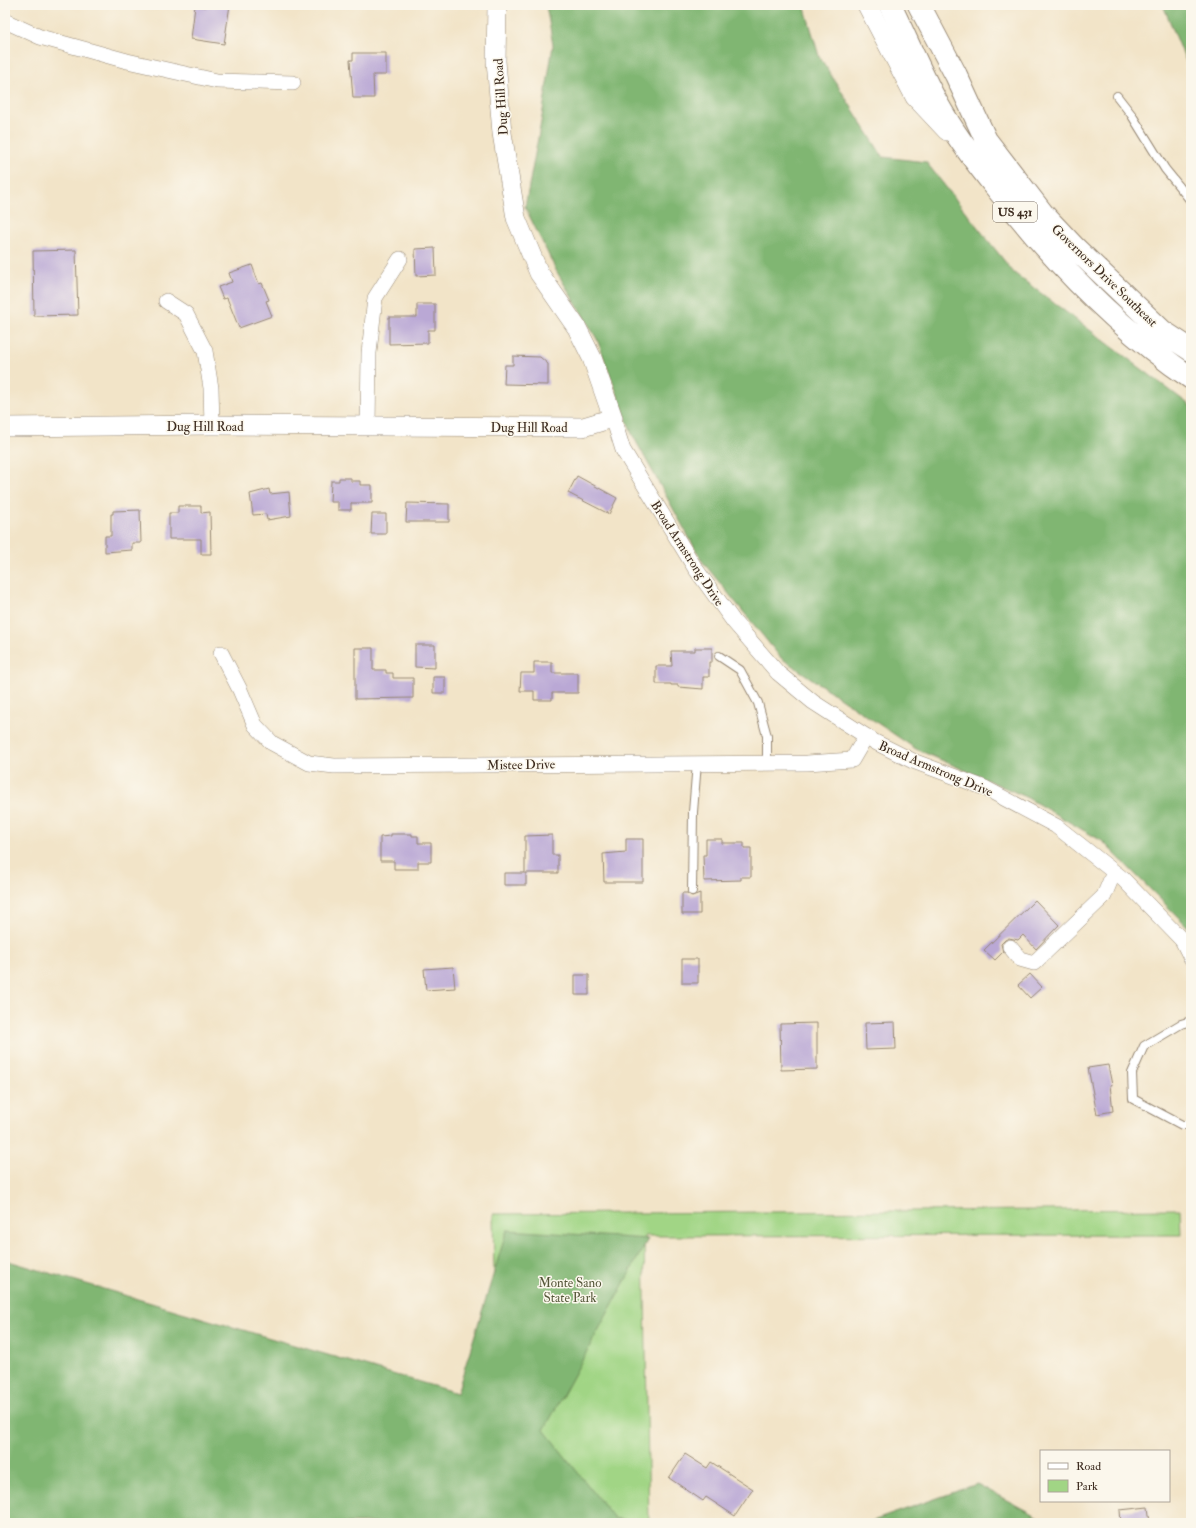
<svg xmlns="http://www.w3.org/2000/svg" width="1196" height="1528" viewBox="0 0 1196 1528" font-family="'IM FELL Double Pica',serif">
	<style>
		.green { fill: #a1d585; stroke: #6e8052 }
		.forest { fill: #80b672; stroke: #5e7048 }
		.building { fill: #baa8d5 }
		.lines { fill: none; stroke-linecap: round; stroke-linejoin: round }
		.service-casing { stroke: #968773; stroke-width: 10 }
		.minor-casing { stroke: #968773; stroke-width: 16 }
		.tertiary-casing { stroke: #968773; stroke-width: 20 }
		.trunk-casing { stroke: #968773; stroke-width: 24 }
		.service { stroke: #fff; stroke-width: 8 }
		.minor { stroke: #fff; stroke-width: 15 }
		.tertiary { stroke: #fff; stroke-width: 19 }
		.trunk { stroke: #fff; stroke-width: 22 }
		.labels { text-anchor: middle; stroke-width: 3; stroke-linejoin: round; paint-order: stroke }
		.shield { fill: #fbf7ec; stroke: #75685c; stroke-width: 1 }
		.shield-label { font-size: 12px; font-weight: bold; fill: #3b2a1e }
		.street-label { font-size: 13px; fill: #3b2a1e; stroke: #fbf7ec }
		.park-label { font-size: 13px; fill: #545538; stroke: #fbf7ec }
	</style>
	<rect width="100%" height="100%" fill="#fbf7ec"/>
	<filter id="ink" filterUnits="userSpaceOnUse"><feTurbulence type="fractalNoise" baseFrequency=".025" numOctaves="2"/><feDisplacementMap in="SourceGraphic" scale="8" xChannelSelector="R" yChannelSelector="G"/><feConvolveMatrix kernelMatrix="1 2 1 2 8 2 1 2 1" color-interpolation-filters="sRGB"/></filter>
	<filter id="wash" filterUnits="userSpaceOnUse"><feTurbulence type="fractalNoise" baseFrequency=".012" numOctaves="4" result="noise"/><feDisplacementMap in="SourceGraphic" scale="16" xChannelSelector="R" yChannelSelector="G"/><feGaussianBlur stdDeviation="0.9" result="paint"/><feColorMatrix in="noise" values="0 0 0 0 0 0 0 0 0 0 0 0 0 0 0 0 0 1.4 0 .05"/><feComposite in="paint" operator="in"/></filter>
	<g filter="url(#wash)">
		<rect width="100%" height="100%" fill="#f2e4c8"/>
		<path class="green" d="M1180 1209 1181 1235 644 1236 649 1523H498L493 1214Z"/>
		<path class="forest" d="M546 5H804L819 56 883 157 926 162 1014 273 1191 406V930L1102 841 1024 796 916 749 781 658 702 561 632 434 597 339 557 272 525 207 542 117 553 45Z
			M1163 5H1191V73Z
			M507 1230 648 1239 544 1430 614 1518 639 1523H5V1260L457 1393Z
			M977 1484 1049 1523H867Z"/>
		<g id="blocks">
			<path class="building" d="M205 5H230L224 44 191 39 195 6 205 7Z
				M353 53H386V75H373L374 98H353L350 60H353Z
				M435 248 436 275 416 276 415 249Z
				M76 250 78 315 34 316 33 251Z
				M252 265 259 284 262 283 269 300 266 301 272 316 239 328 227 298 223 299 218 287 232 282 229 273Z
				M417 304H435V330H428V343L389 344V317H417Z
				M513 356 540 357 548 364V385L504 384 505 365H513Z
				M577 476 617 498 609 514 568 493Z
				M339 478H351V481H360V485H372V503H351V510H338V502H330L331 481H339Z
				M269 489 270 494 289 492 291 516 267 520 266 514 253 515 250 494Z
				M407 503 449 504V522H406Z
				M178 506H201V513L210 512 211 554H201V539H169V513H178Z
				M140 510 141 543H132V550L105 552V536H111V514H113V511Z
				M372 514H386V534H371Z
				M415 645H435V668L415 667Z
				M355 648H373V670H386V673H393V678H413V698L355 699Z
				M695 648H712V662H709V677H703V689L678 687V685H671V684H656V666H672L671 651H695Z
				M534 662H552V673H578V693H552V700H534V691H520L521 673H534Z
				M433 677H445V693H433Z
				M391 834H412V836H418V843H431V862H418V869H394V861H380V837L391 836Z
				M552 835V855H558V873H526V885H504V873H525V836Z
				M626 839H643V882H604L603 854 626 852Z
				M706 839H722V843H744V848H751V877H741V880L704 881 703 855H706Z
				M682 893H687L692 896 700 893V914H682Z
				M1035 900 1059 925 1036 949 1023 935 1018 940 1009 938 1005 940 1001 944 1003 952 995 960 984 950Z
				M682 959H698V983H682Z
				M453 967 455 988 426 990 424 969Z
				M1030 974 1042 987 1030 998 1018 985Z
				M575 975H589V995H575Z
				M895 1022 896 1049 866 1050 865 1023Z
				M817 1023V1069L781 1070 780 1024Z
				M1108 1065 1112 1085H1110L1113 1111 1097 1114 1088 1068Z
				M685 1454 707 1468 711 1462 753 1489 735 1516 706 1497 703 1501 669 1478Z
				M1148 1507 1150 1523H1121L1120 1510Z"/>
		</g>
	</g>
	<g filter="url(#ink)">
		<use href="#blocks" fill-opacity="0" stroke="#968773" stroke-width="1"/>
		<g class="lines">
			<g class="service-casing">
				<path id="service" d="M1117 96 1131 114 1165 169 1191 201
					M719 656 740 670 758 703 767 736V763
					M692 891 693 812 697 763
					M1191 1021 1181 1024 1144 1046 1132 1073 1133 1099 1182 1125H1191"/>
			</g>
			<g class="minor-casing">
				<path id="minor" d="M5 21 40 37 127 61 217 81 293 83
					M166 301 186 314 205 351 211 388 212 425
					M613 418 623 450 695 568 734 622 778 673 813 702 875 742 913 761 985 788 1056 826 1123 879 1182 940 1191 958
					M368 426 369 353 375 298 400 259
					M221 653 240 690 255 725 272 743 309 763 334 766 807 763 852 760 866 736
					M1010 947 1020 959 1034 963 1104 896 1114 872"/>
			</g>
			<g class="tertiary-casing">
				<path id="tertiary" d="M867 5 915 97 947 131
					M5 427 212 425 583 427 613 418 592 358 577 328 539 273 516 218 502 133 496 61 497 5"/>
			</g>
			<g class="trunk-casing">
				<path id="trunk" d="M890 5C906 38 920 72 937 103 954 134 976 163 998 190 1053 261 1116 327 1191 378
					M919 5 956 75 986 140 1043 214 1075 248 1162 331 1191 350"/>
			</g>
			<use href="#service" class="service"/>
			<use href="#minor" class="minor"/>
			<use href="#tertiary" class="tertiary"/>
			<use href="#trunk" class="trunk"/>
		</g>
	</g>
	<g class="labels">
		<rect class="shield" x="993" y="202" width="44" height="20" rx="3"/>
		<g class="shield-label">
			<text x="1015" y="216">US 431</text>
		</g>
		<g class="street-label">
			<text transform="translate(500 97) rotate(-94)" y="5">Dug Hill Road</text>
			<text transform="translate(1105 275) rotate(44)" y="5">Governors Drive Southeast</text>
			<text x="205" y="431">Dug Hill Road</text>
			<text x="529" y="432">Dug Hill Road</text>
			<text transform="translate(688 553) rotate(57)" y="5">Broad Armstrong Drive</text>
			<text transform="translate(521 764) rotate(-1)" y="5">Mistee Drive</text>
			<text transform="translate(936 768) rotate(23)" y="5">Broad Armstrong Drive</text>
		</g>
		<g class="park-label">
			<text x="570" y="1287">Monte Sano<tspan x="570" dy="15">State Park</tspan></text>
		</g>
	</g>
	<rect width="1196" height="1528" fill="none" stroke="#fbf7ec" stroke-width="20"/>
	<rect x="1040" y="1450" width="130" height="52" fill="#fbf7ec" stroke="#aea59a"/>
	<rect x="1048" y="1463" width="20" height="6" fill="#ffffff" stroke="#aea59a"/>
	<text x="1076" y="1470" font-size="12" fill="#3b2a1e">Road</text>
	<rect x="1048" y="1480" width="20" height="12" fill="#a1d585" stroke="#aea59a"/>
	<text x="1076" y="1490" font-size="12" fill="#3b2a1e">Park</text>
</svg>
